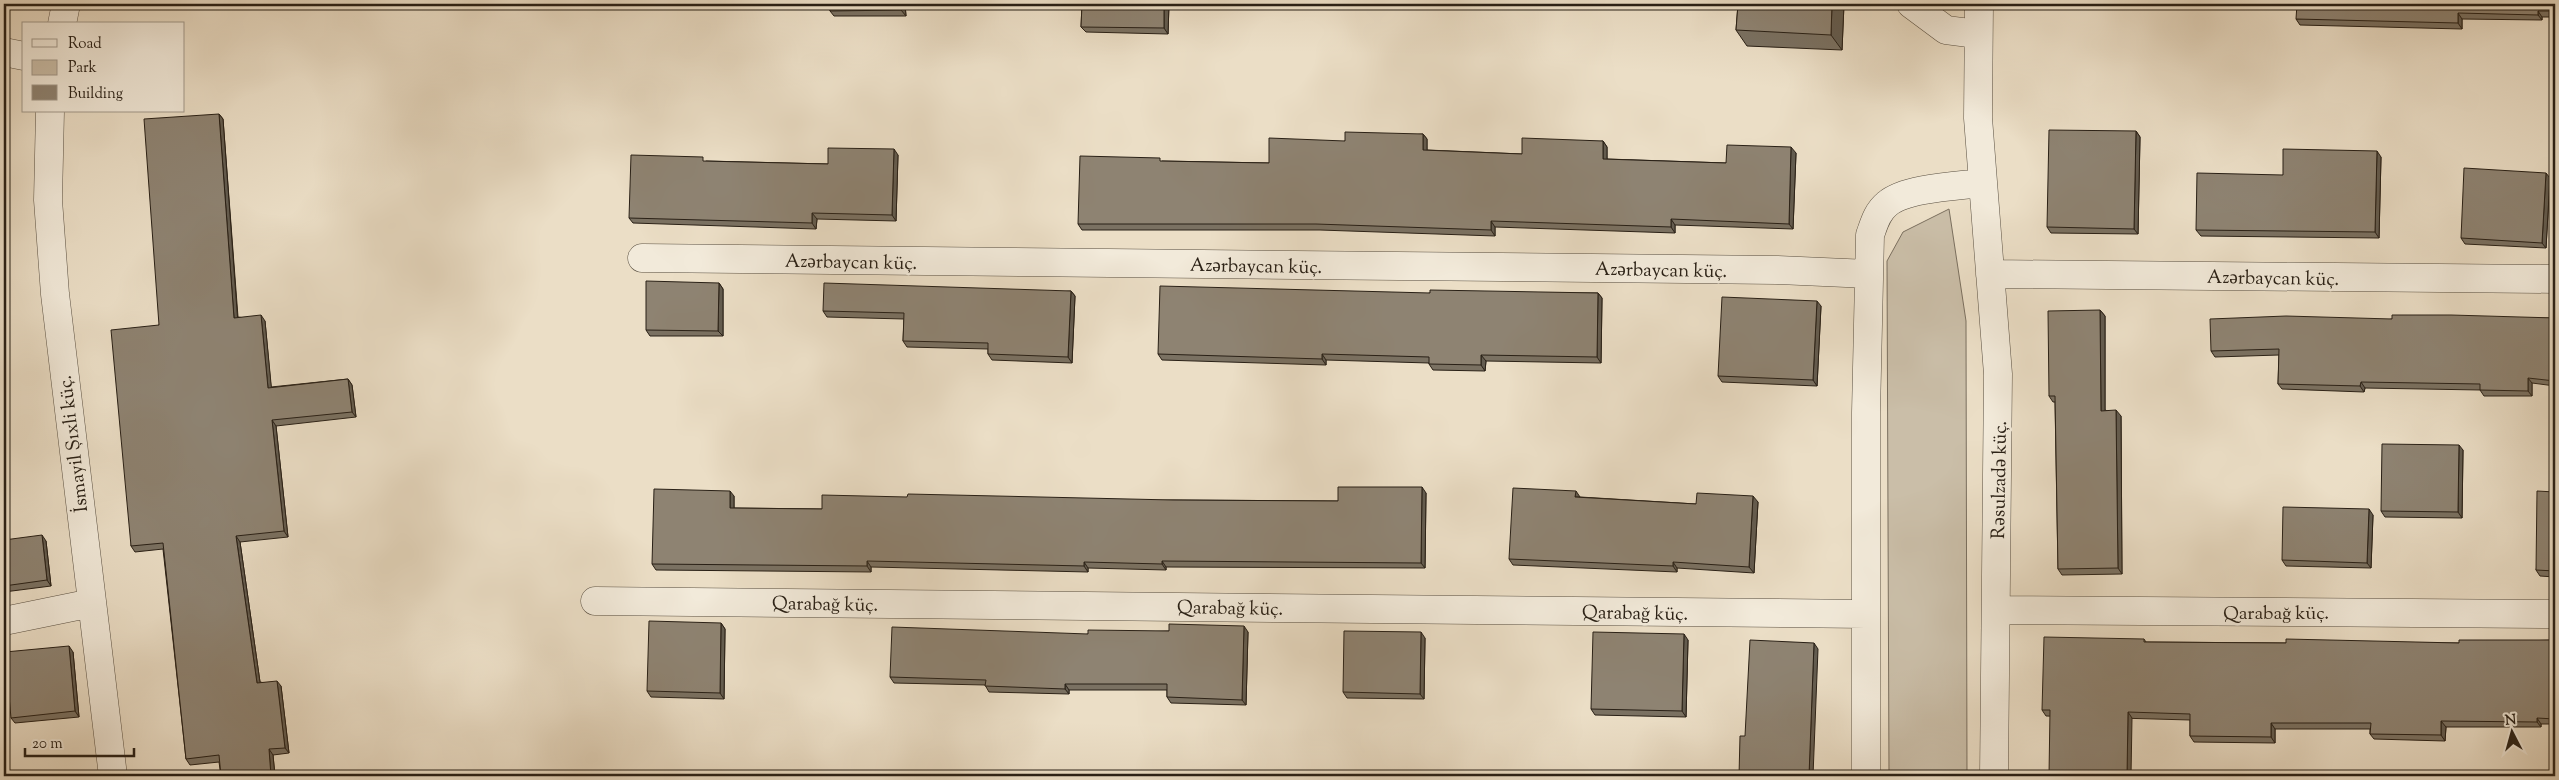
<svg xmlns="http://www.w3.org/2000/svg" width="2559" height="780" viewBox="0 0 2559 780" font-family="'Sorts Mill Goudy',serif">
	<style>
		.green { fill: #cabea8; stroke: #7a6f5f }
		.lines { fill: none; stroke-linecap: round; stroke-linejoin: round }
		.street-casing { stroke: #5a5042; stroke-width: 29 }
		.street { stroke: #f2eada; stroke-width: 28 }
		.wall { fill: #7a7162; stroke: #292016 }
		.shaded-wall { fill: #635c50; stroke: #292016 }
		.building { fill: #8e8372; stroke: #292016 }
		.labels { text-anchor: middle; stroke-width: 5; stroke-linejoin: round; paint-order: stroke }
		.street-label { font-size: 19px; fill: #292016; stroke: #f2eada }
	</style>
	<rect width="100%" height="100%" fill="#ebdec6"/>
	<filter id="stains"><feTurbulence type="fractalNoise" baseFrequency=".004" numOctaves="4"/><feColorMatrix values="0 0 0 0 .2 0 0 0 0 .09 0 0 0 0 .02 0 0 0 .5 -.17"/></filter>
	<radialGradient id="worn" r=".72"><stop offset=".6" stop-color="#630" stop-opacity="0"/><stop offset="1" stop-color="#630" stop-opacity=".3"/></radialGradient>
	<path class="green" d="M1949 209 1966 321 1967 776H1889L1887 261 1903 232Z"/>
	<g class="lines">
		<g class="street-casing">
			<path id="street" d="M1911 4 1946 30 1977 34
				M1979 4 1978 118 1998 374 1994 776
				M62 24 66 4
				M4 52 24 56
				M50 111 48 200 55 294 113 776
				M642 258 1777 270 1869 274
				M1990 274 2555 279
				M595 601 1866 614
				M1996 610 2555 614
				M4 621 92 603
				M1866 776V413L1870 235C1874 224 1877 212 1887 204 1905 188 1957 186 1982 183"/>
		</g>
		<use href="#street" class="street"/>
	</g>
	<path class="wall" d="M830 4H1169L1168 34 1086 32 1081 27 1082 4H905L906 16H834L830 11Z
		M1738 4H1844L1842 50 1747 46 1736 30Z
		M2555 4V17H2542V20L2462 19V29L2300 25 2296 19Z
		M219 114 223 119 238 317 265 321 271 387 348 379 352 385 356 417 276 426 288 537 240 542 260 682 281 686 289 753 273 755 275 776H221L219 762 190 765 186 759 163 549 135 552 131 546 159 325Z
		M2136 131 2140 137 2138 234 2051 233 2047 227Z
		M1423 134 1427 139V150L1522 154 1603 141 1607 147V159L1726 163 1796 153 1793 229 1675 225V233L1495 227V236L1320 230H1082L1078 224 1162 161 1269 163 1345 141Z
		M898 155 896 221 817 219 816 229 633 223 629 218 706 161 828 164Z
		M2381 157 2379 238 2201 236 2196 230 2283 175Z
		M2550 178 2546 248 2465 244 2461 238Z
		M719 283 723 289V336H650L646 330Z
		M1071 291 1075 296 1072 363 992 360 988 354V349L907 347 903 341 904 319 827 317 823 311Z
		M1430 293H1598L1602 298 1601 363 1486 361 1485 371 1433 370 1429 364V363L1326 360V365L1162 360 1158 354Z
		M1821 306 1817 386 1722 382 1718 376Z
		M2100 310 2105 316V410L2121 416 2122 574 2062 575 2058 569 2055 402H2053L2049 396Z
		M2555 318V386L2532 383V396H2484L2480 390 2365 388 2364 392 2282 389 2278 384 2279 355 2215 357 2211 351 2392 319Z
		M2463 450 2462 518 2385 517 2381 511Z
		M2555 492V577L2540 576 2536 570Z
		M1426 493 1425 568 1166 567V570L1088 568V572L871 567V572L656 570 652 564 734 496V508L822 509 1173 500 1338 501Z
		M1580 497 1696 504 1758 502 1754 573 1677 568V572L1513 565 1509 559Z
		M2373 515 2371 568 2286 566 2282 560Z
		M4 540 46 541 51 586 4 592Z
		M721 623 725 629 724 699 651 697 647 691Z
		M1169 631 1248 632 1246 705 1171 703 1167 697V690H1069V694L989 692 985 685 894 683 890 677 1088 634Z
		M1425 638 1424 699 1347 698 1343 692Z
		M2144 639 2146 642 2286 643H2459L2555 640V724H2541V727H2446L2445 741 2374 739 2370 734V729H2275V743L2194 742 2190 736V720L2046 716 2042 710Z
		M1688 640 1686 717 1595 715 1591 709Z
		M73 652 79 717 15 723 11 718Z"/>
	<path class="shaded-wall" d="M901 4H905L906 16 901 10Z
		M1164 4H1169L1168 34 1164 28Z
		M1832 4H1844L1842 50 1831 35Z
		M2538 11 2542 17V20L2538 15Z
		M2458 13 2462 19V29L2458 23Z
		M219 114 223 119 238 324 234 318Z
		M2136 131 2140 137 2138 234 2134 229Z
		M1423 134 1427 139V156L1423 150Z
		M1603 141 1607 147V165L1603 159Z
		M1791 147 1796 153 1793 229 1789 224Z
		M894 149 898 155 896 221 892 215Z
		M2377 151 2381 157 2379 238 2375 232Z
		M2546 173 2550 178 2546 248 2542 243Z
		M812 213 817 219 816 229 812 223Z
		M1671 219 1675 225V233L1671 227Z
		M1491 221 1495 227V236L1491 230Z
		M719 283 723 289V336L718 331Z
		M1071 291 1075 296 1072 363 1068 357Z
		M1598 293 1602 298 1601 363 1597 357Z
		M1817 301 1821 306 1817 386 1813 380Z
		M2100 310 2105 316V416L2101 411Z
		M261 315 265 321 272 394 268 388Z
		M1322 354 1326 360V365L1322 359Z
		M1481 355 1486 361 1485 371 1481 365Z
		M2528 378 2532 383V396L2528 391Z
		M348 379 352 385 356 417 352 412Z
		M2361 382 2365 388 2364 392 2360 386Z
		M2116 410 2121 416 2122 574 2118 568Z
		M272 420 276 426 288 537 284 531Z
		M2459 445 2463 450 2462 518 2458 512Z
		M1422 487 1426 493 1425 568 1421 563Z
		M730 491 734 496V514L730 508Z
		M1576 491 1580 497H1575Z
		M1753 496 1758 502 1754 573 1749 567Z
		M2369 509 2373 515 2371 568 2367 563Z
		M42 535 46 541 51 586 47 580Z
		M236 536 240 542 261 689 257 683Z
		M867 561 871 567V572L867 566Z
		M1162 561 1166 567V570L1162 564Z
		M1084 562 1088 568V572L1084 566Z
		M1673 562 1677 568V572L1673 566Z
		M721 623 725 629 724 699 720 693Z
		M1244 626 1248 632 1246 705 1242 700Z
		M1421 632 1425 638 1424 699 1420 694Z
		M1684 634 1688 640 1686 717 1682 711Z
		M1814 643 1818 649 1813 776H1809Z
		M69 646 73 652 79 717 75 711Z
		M277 681 281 686 289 753 285 748Z
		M1065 684 1069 690V694L1065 689Z
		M2128 712 2132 718 2131 776H2127Z
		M2537 718 2541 724V727L2537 722Z
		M2441 721 2446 727 2445 741 2441 735Z
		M2271 723 2275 729V743L2271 737Z
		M269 749 273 755 275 776H271Z"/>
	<path class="building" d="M830 4H901V10L830 11Z
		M1082 4H1164V28L1081 27Z
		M1738 4H1832L1831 35 1736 30Z
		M2297 4H2555V11H2538V15L2458 13V23L2296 19Z
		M219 114 234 318 261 315 268 388 348 379 352 412 272 420 284 531 236 536 257 683 277 681 285 748 269 749 271 776H221L219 755 186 759 163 543 131 546 111 330 159 325 144 119Z
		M2049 130 2136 131 2134 229 2047 227Z
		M1345 132 1423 134V150L1522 154V138L1603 141V159L1726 163 1727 145 1791 147 1789 224 1671 219V227L1491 221V230L1316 224H1078L1080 156 1160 158V161L1269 163V138L1345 141Z
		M828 148 894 149 892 215 812 213V223L629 218 631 155 703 157V161L828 164Z
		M2283 149 2377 151 2375 232 2196 230 2197 173 2283 175Z
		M2464 168 2546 173 2542 243 2461 238Z
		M646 281 719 283 718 331 646 330Z
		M824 283 1071 291 1068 357 988 354V343L903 341 904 313 823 311Z
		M1160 286 1430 293V290L1598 293 1597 357 1481 355V365L1429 364V357L1322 354V359L1158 354Z
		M1722 297 1817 301 1813 380 1718 376Z
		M2100 310 2101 411 2116 410 2118 568 2058 569 2055 396H2049L2048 311Z
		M2392 315H2451L2555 318V381L2528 378V391L2480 390V384L2361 382 2360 386 2278 384 2279 349 2211 351 2210 319 2286 316 2392 319Z
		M2382 444 2459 445 2458 512 2381 511Z
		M1338 487H1422L1421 563 1162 561V564L1084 562V566L867 561V566L652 564 654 489 730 491V508L822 509V495L907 497 908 494 1173 500 1338 501Z
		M1513 488 1576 491 1575 497 1696 504 1697 493 1753 496 1749 567 1673 562V566L1509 559Z
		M2537 491 2555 492V571L2536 570Z
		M2283 507 2369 509 2367 563 2282 560Z
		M42 535 47 580 4 586V540Z
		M649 621 721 623 720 693 647 691Z
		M1169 624 1244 626 1242 700 1167 697V684H1065V689L985 686 986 680 890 677 892 627 1088 634V630L1169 631Z
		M1344 631 1421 632 1420 694 1343 692Z
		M1593 632 1684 634 1682 711 1591 709Z
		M2044 637 2144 639V642L2286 643V639L2459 643V640H2555V719L2537 718V722L2441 721V735L2370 734 2371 723H2271V737L2190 736V714L2128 712 2127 776H2049L2050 710H2042Z
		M1750 640 1814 643 1809 776H1739L1740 736H1745Z
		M69 646 75 711 11 718 5 652Z"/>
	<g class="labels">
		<g class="street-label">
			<text transform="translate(851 261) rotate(1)" y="7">Azərbaycan küç.</text>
			<text transform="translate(1256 265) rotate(1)" y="7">Azərbaycan küç.</text>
			<text transform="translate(1661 269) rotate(1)" y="7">Azərbaycan küç.</text>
			<text transform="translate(2273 277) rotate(1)" y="7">Azərbaycan küç.</text>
			<text transform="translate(72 444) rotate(-97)" y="7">İsmayil Şıxli küç.</text>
			<text transform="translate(1998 480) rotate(-89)" y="7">Rəsulzadə küç.</text>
			<text transform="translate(825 603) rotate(1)" y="7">Qarabağ küç.</text>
			<text transform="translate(1230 607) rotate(1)" y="7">Qarabağ küç.</text>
			<text transform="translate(1635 612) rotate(1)" y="7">Qarabağ küç.</text>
			<text x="2276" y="619">Qarabağ küç.</text>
		</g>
	</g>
	<rect width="2559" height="780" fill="none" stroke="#ebdec6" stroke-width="20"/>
	<rect x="5" y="5" width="2549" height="770" fill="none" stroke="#292016" stroke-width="2.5"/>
	<rect x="10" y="10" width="2539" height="760" fill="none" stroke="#292016"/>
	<rect x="22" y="22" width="162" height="90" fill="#f2eada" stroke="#a2998c"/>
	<rect x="32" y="39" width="25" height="8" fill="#f2eada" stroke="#a2998c"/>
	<text x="68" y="48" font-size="15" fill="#292016">Road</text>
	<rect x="32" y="60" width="25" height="15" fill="#cabea8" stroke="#a2998c"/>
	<text x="68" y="72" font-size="15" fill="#292016">Park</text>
	<rect x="32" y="85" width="25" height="15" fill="#8e8372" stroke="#a2998c"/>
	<text x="68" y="98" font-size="15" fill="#292016">Building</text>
	<g transform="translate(2512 732) rotate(354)" stroke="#f2eada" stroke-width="4" paint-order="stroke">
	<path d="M0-4L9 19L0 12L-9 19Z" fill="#292016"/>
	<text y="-8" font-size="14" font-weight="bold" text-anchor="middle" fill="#292016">N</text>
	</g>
	<path d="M25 748v8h109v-8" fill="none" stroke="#292016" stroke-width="2.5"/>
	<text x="32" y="748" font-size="15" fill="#292016" stroke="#f2eada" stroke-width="4" paint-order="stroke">20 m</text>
	<rect width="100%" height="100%" filter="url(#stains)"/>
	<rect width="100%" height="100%" fill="url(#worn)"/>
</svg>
